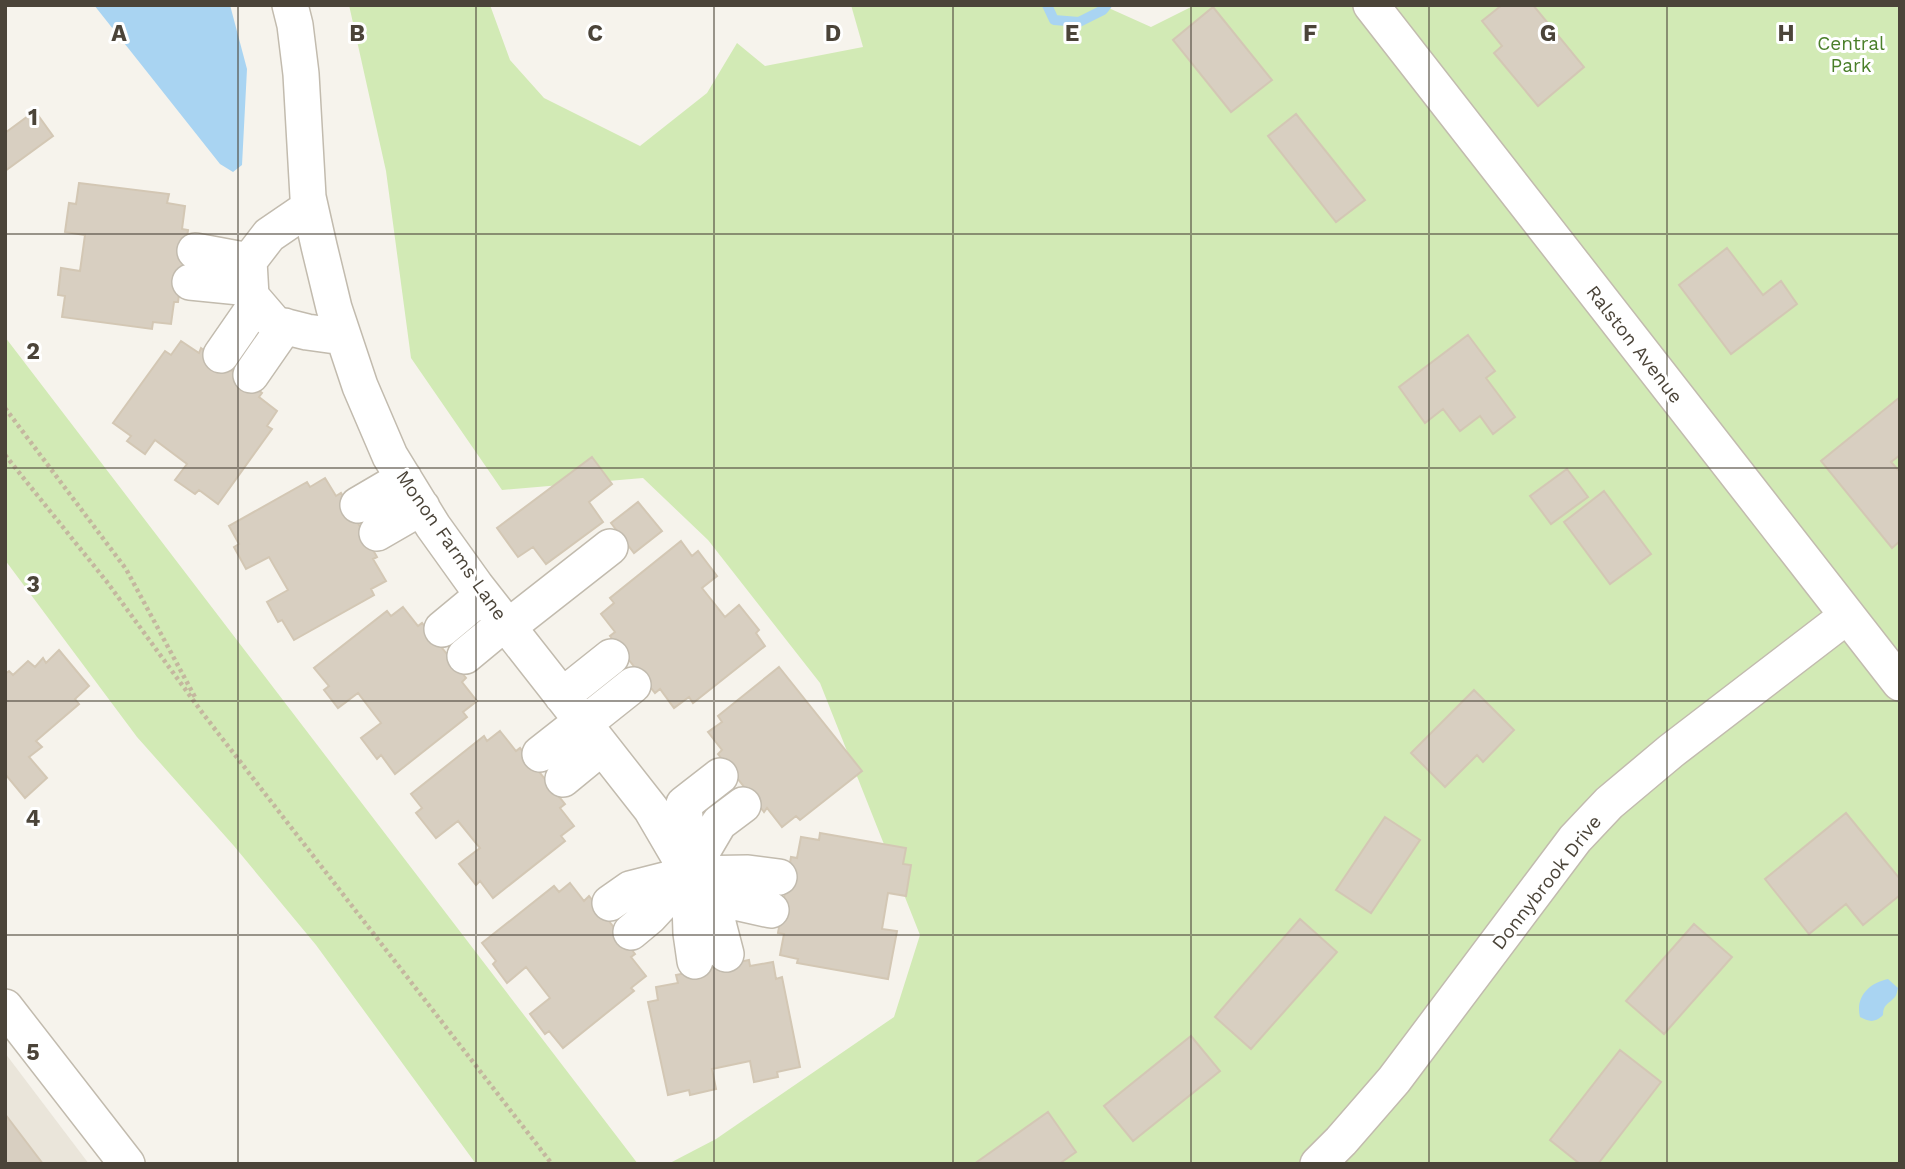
<svg xmlns="http://www.w3.org/2000/svg" width="1905" height="1169" viewBox="0 0 1905 1169" font-family="'Work Sans',sans-serif">
	<style>
		.residential { fill: #eae5da }
		.green { fill: #d2eab5 }
		.water { fill: #a9d4f2 }
		.lines { fill: none; stroke-linecap: round; stroke-linejoin: round }
		.stream { stroke: #a9d4f2; stroke-width: 10 }
		.building { fill: #d8cfc1; stroke: #d3c7b4; stroke-width: 2 }
		.minor-casing { stroke: #c2bbae; stroke-width: 38 }
		.path { stroke: #c4b79f; stroke-width: 4.5; stroke-dasharray: 3.5 3.5; stroke-linecap: butt }
		.minor { stroke: #fff; stroke-width: 35 }
		.grid { fill: none; stroke: #4b4439; stroke-width: 2; stroke-opacity: 0.55 }
		.labels { text-anchor: middle; stroke-width: 6; stroke-linejoin: round; paint-order: stroke }
		.park-label { font-size: 19px; fill: #4a7f2a; stroke: #fff }
		.street-label { font-size: 19px; fill: #4b4439; stroke: #fff }
		.grid-label { font-size: 23px; text-anchor: middle; font-weight: bold; fill: #4b4439; stroke: #fff; stroke-width: 6; stroke-linejoin: round; paint-order: stroke }
	</style>
	<rect width="100%" height="100%" fill="#f6f3ec"/>
	<path class="residential" d="M5 1053 89 1164H5Z"/>
	<path class="green" d="M349 5H490L510 60 544 98 640 146 707 93 737 43 765 66 863 47 851 5H1102L1151 27 1195 5H1900V1164H668L716 1139 894 1017 920 935 820 683 708 540 643 478 502 490 411 358 386 171Z
		M5 337 638 1164H476L316 945 234 846 137 737 5 560Z"/>
	<path class="water" d="M94 5H230L247 69 242 165 233 172 220 164Z
		M1888 979 1898 988C1897 991 1897 994 1895 997 1889 1004 1883 1004 1883 1015 1875 1023 1869 1022 1860 1017 1855 997 1869 983 1888 979Z"/>
	<g class="lines">
		<path class="stream" d="M1047 5 1054 20 1079 22 1103 10 1107 5"/>
	</g>
	<path class="building" d="M1502 5H1533L1584 67 1538 106 1494 53 1502 46 1482 21Z
		M1213 7 1272 80 1231 112 1173 40Z
		M35 111 53 136 5 171V133Z
		M1296 114 1365 200 1336 222 1268 136Z
		M79 183 169 194 167 203 185 206 182 229 188 230 178 302H174L171 324 153 322 152 329 62 317 65 296 58 295 61 268 80 271 85 235 65 232 69 203 76 204Z
		M1727 248 1763 295 1781 281 1797 304 1731 354 1679 285Z
		M1468 335 1495 371 1486 378 1515 417 1493 434 1480 416 1460 431 1443 409 1425 423 1399 387Z
		M181 341 199 353 201 348 262 393 259 397 277 411 267 426 272 429 218 504 199 490 195 494 175 480 187 464 155 440 145 454 127 441 131 436 113 423 165 351 171 355Z
		M1900 397V455L1891 462 1900 472V541L1892 548 1821 461Z
		M592 457 612 484 589 502 603 522 546 564 533 547 518 557 497 528Z
		M1567 469 1588 497 1551 524 1530 496Z
		M325 478 336 496 341 493 377 557 373 559 386 581 371 589 374 595 294 640 282 620 278 622 267 602 288 590 269 557 246 569 234 547 239 544 229 526 307 482 310 487Z
		M1604 491 1651 554 1610 584 1564 522Z
		M638 502 662 531 634 553 611 523Z
		M681 541 692 556 698 551 717 576 702 588 725 617 739 605 759 630 756 633 765 646 693 703 689 697 674 708 660 689 655 693 610 636 615 632 601 614 614 603 610 598Z
		M403 607 418 626 422 623 466 678 462 682 477 701 463 712 467 717 395 774 381 755 377 759 361 738 381 723 358 693 338 708 324 690 329 686 314 668 387 611 391 616Z
		M59 650 89 686 75 699 79 704 36 741 42 747 29 757 47 778 25 798 5 774V674L9 671 13 675 28 661 35 667 43 658 46 663Z
		M779 667 862 771 800 820 796 816 782 827 767 808 764 812 718 754 722 750 708 732 722 722 718 716Z
		M1474 690 1514 730 1483 762 1477 755 1445 787 1411 753Z
		M500 731 516 751 520 748 565 804 560 808 574 826 561 836 565 841 493 898 480 881 476 885 459 864 480 848 458 821 436 838 416 813 422 808 411 794 484 736 487 741Z
		M1846 813 1900 879V895L1863 925 1846 904 1809 934 1765 879Z
		M1385 817 1420 840 1371 913 1336 890Z
		M820 833 906 848 903 864 911 865 906 896 888 893 882 929 897 931 888 979 797 963 798 959 780 955 784 934 778 933 791 857 797 858 801 837 819 840Z
		M570 883 584 901 589 896 635 954 631 957 646 976 631 988 634 991 563 1048 549 1031 545 1034 530 1014 550 998 526 967 507 983 493 964 496 961 482 943 554 886 559 892Z
		M1300 919 1337 952 1251 1049 1215 1017Z
		M1694 924 1732 957 1664 1034 1626 1001Z
		M749 960 750 966 773 962 776 979 782 977 800 1067 777 1072 778 1077 754 1082 750 1061 712 1069 716 1089 690 1095 689 1090 668 1095 648 1002 658 1000 656 987 678 983 676 975Z
		M1191 1036 1220 1071 1133 1141 1104 1106Z
		M1620 1050 1661 1082 1598 1164H1580L1550 1140Z
		M1048 1112 1076 1152 1059 1164H974Z
		M5 1114 43 1164H5Z"/>
	<g class="lines">
		<g class="minor-casing">
			<path id="minor" d="M290 5 295 25 301 74 308 197 319 246 334 308 360 386 390 456 433 526 476 586 651 809 689 874
				M1371 5 1900 683
				M310 207 269 235 249 261 251 296 275 324 307 332 343 337
				M195 251 249 261
				M190 282 250 288
				M221 355 257 303
				M251 375 285 326
				M358 505 404 478
				M377 533 422 507
				M508 627 610 547
				M442 629 483 595
				M465 656 505 623
				M562 696 611 657
				M584 724 633 685
				M540 754 582 721
				M720 776 684 804 689 874 719 823 743 805
				M563 779 602 747
				M610 903 630 889 689 874 649 917 631 932
				M771 910 739 903 689 874 748 873 779 877
				M695 961 691 933 689 874 718 923 726 954
				M5 1007 127 1164
				M1318 1164 1341 1141 1394 1080 1575 839 1609 803 1671 751 1847 616"/>
		</g>
		<path class="path" d="M5 408 126 569 196 699
			M5 455 107 582 204 715 552 1164"/>
		<use href="#minor" class="minor"/>
	</g>
	<path class="grid" d="M238 5V1164M476 5V1164M714 5V1164M953 5V1164M1191 5V1164M1429 5V1164M1667 5V1164M5 234H1900M5 468H1900M5 701H1900M5 935H1900"/>
	<g class="labels">
		<g class="park-label">
			<text x="1851" y="50">Central<tspan x="1851" dy="22">Park</tspan></text>
		</g>
		<g class="street-label">
			<text transform="translate(1635 344) rotate(52)" y="7">Ralston Avenue</text>
			<text transform="translate(452 545) rotate(55)" y="7">Monon Farms Lane</text>
			<text transform="translate(1546 882) rotate(-52)" y="7">Donnybrook Drive</text>
		</g>
	</g>
	<g class="grid-label">
		<text x="119" y="41">A</text>
		<text x="357" y="41">B</text>
		<text x="595" y="41">C</text>
		<text x="833" y="41">D</text>
		<text x="1072" y="41">E</text>
		<text x="1310" y="41">F</text>
		<text x="1548" y="41">G</text>
		<text x="1786" y="41">H</text>
		<text x="33" y="125">1</text>
		<text x="33" y="359">2</text>
		<text x="33" y="592">3</text>
		<text x="33" y="826">4</text>
		<text x="33" y="1060">5</text>
	</g>
	<rect width="1905" height="1169" fill="none" stroke="#4b4439" stroke-width="14"/>
</svg>
